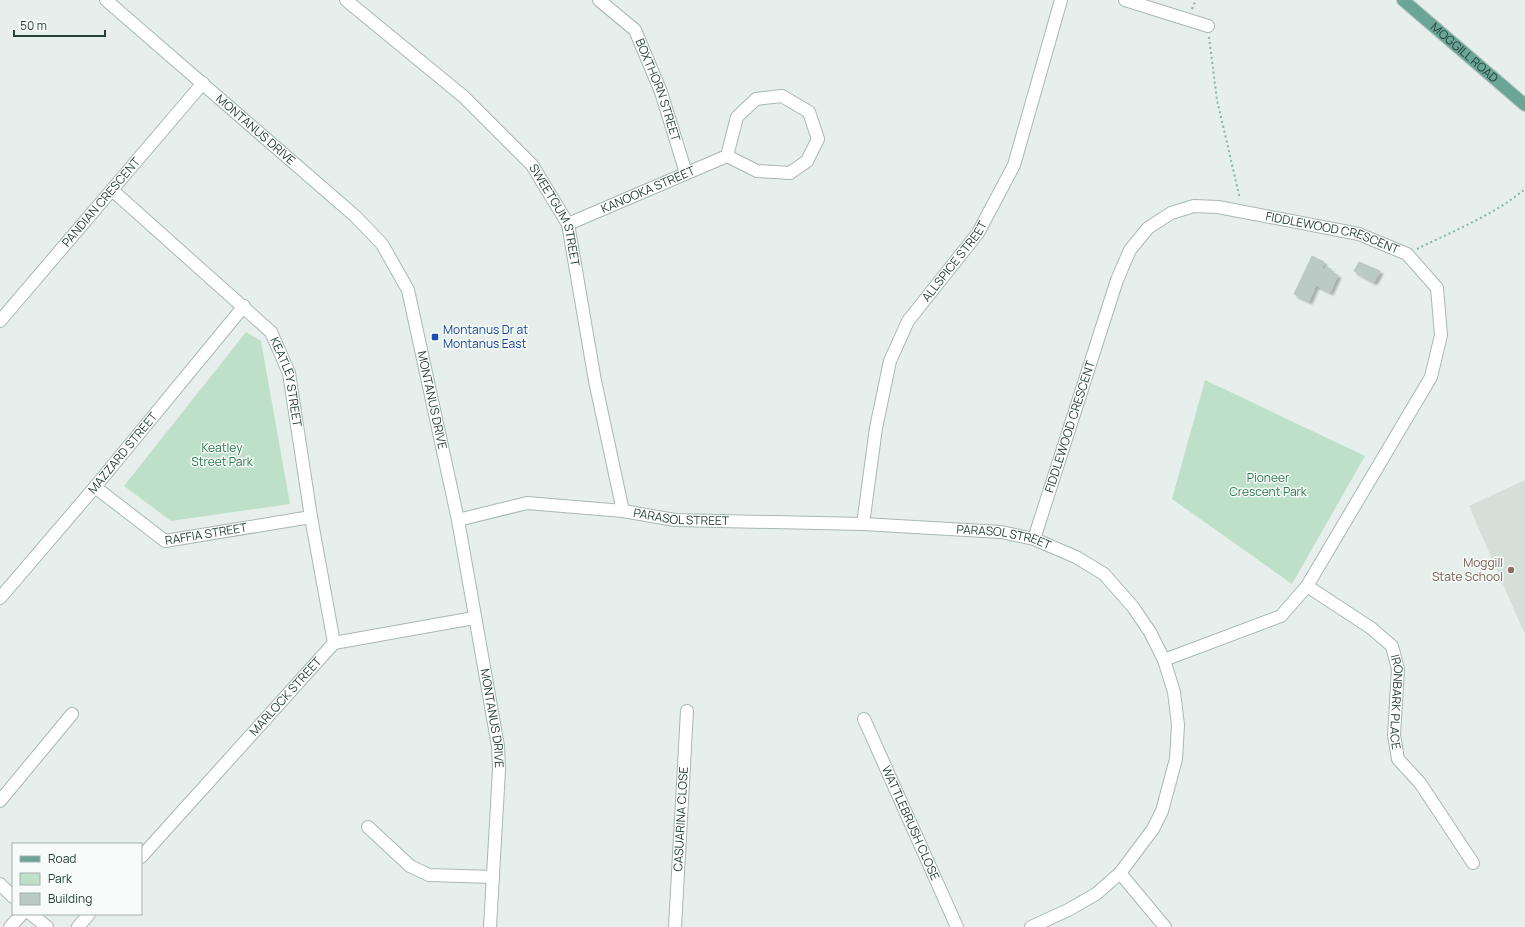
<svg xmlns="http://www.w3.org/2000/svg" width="1525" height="927" viewBox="0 0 1525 927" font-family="Manrope,sans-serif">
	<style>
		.built { fill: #d4dfda }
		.green { fill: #bfe0c8 }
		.building { fill: #bbcac4; stroke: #b8c9c2; filter: url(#shadow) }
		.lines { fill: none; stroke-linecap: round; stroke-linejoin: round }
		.street-casing { stroke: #a8b8b2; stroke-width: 14 }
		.secondary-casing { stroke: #a4bbb3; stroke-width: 14 }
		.primary-casing { stroke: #c2cac8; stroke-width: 14 }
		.path { stroke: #86b3a5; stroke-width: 2; stroke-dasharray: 2 3; stroke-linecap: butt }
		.street { stroke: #fff; stroke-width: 12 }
		.secondary { stroke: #fff; stroke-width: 12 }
		.primary { stroke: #6aa596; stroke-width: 12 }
		.transit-dot { fill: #1a4fb4; stroke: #f7fbf9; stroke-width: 1.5 }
		.education-dot { fill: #8d6e63; stroke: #f7fbf9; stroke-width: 1.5 }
		.labels { text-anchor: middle; stroke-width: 3; stroke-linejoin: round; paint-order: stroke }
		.street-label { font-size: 12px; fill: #24423a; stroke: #f7fbf9 }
		.transit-label { font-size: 12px; fill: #164399; stroke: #f7fbf9; text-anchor: start }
		.park-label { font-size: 12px; fill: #2d7a4b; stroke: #f7fbf9 }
		.education-label { font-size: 12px; fill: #785e54; stroke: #f7fbf9; text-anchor: end }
	</style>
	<defs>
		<filter id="shadow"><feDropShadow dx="3" dy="3" stdDeviation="1" flood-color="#0004"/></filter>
	</defs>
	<rect width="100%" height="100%" fill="#e6efeb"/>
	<path class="built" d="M1525 480V635L1469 506Z"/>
	<path class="green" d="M246 332 261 341 290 504 171 521 124 486Z
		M1205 380 1365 456 1292 584 1172 499Z"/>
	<path class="building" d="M1312 256 1324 262 1322 268 1325 269 1326 267 1331 269 1330 272 1338 275 1330 292 1316 285 1309 301 1294 294Z
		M1359 262 1380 271 1374 282 1354 271Z"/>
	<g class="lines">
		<g class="street-casing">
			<g id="street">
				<path id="s1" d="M346 0 464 97 532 165 568 224 595 381 623 511"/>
				<path id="s2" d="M599 0 635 30 661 92 686 173"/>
				<path d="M1125 0 1208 26"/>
				<path id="s3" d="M112 190 271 332 289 373 311 517 334 643"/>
				<path id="s4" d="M568 224 727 156 757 171 790 173 807 161 818 139 809 112 782 96 756 99 737 117 727 156"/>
				<path id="s5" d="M0 321 203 83"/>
				<path id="s6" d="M95 487 165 541 311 517"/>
				<path id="s7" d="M458 520 527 503 623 511 675 520 863 524 1001 532 1034 539 1076 557 1104 574 1133 607 1150 632 1164 660 1174 692 1178 725 1176 759 1162 811 1153 829 1120 873 1096 894 1068 910 1031 927"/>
				<path id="s8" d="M863 524 876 428 890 361 908 321 978 233 1014 165 1061 0"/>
				<path id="s9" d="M1034 539 1117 280 1130 250 1148 228 1171 213 1194 206 1218 207 1359 234 1407 254 1437 288 1441 335 1431 377 1307 586 1281 616 1164 660"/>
				<path id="s10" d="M1307 586 1371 628 1392 646 1398 669 1394 735 1398 759 1420 783 1473 863"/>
				<path id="s11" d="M0 598 95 487 244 306"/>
				<path id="s12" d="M864 719 957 927"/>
				<path d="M0 801 72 714"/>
				<path d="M368 827 410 866 429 875 493 877"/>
				<path id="s13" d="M141 857 334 643 474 618"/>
				<path d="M1120 873 1165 927"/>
				<path d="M0 884 13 897"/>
				<path d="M31 914 47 927"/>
				<path d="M10 927 22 914"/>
				<path d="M78 927 89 914"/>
				<path id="s14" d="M675 927 687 711"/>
			</g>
		</g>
		<g class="secondary-casing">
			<g id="secondary">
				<path id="s15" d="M106 0 355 216 382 244 408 290 458 520 498 746 499 770 490 927"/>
			</g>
		</g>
		<g class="primary-casing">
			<g id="primary">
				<path id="s16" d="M1403 0 1525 105"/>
			</g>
		</g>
		<path class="path" d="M1192 9 1196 0
			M1209 37 1217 100 1240 199
			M1417 249C1453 231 1494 215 1525 189"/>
		<use href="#street" class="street"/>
		<use href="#secondary" class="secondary"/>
		<use href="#primary" class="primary"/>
	</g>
	<rect class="transit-dot" x="431" y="333" width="8" height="8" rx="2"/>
	<circle class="education-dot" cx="1511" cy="570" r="4"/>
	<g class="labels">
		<g class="street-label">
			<text dy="4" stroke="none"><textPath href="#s16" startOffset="81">MOGGILL ROAD</textPath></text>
			<text dy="4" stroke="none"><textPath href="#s2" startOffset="111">BOXTHORN STREET</textPath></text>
			<text dy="4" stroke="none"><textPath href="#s15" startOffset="198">MONTANUS DRIVE</textPath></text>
			<text dy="4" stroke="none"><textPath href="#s4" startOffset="87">KANOOKA STREET</textPath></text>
			<text dy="4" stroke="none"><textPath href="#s5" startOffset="156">PANDIAN CRESCENT</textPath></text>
			<text dy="4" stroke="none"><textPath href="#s1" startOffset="305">SWEETGUM STREET</textPath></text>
			<text dy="4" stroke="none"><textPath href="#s9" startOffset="526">FIDDLEWOOD CRESCENT</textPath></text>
			<text dy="4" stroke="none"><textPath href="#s8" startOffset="285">ALLSPICE STREET</textPath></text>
			<text dy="4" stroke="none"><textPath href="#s3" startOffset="266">KEATLEY STREET</textPath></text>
			<text dy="4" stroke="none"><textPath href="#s15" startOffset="534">MONTANUS DRIVE</textPath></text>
			<text dy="4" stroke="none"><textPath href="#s9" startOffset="118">FIDDLEWOOD CRESCENT</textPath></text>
			<text dy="4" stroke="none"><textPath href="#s11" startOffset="190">MAZZARD STREET</textPath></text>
			<text dy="4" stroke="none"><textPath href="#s7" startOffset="226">PARASOL STREET</textPath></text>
			<text dy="4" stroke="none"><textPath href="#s6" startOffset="130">RAFFIA STREET</textPath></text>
			<text dy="4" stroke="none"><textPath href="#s7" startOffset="550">PARASOL STREET</textPath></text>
			<text dy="4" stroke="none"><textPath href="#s13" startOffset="216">MARLOCK STREET</textPath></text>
			<text dy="4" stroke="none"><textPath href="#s10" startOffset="161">IRONBARK PLACE</textPath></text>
			<text dy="4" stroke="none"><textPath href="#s15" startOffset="858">MONTANUS DRIVE</textPath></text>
			<text dy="4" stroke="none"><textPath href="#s14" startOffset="108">CASUARINA CLOSE</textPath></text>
			<text dy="4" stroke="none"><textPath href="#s12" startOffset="114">WATTLEBRUSH CLOSE</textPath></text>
		</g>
		<g class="transit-label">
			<text x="443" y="334">Montanus Dr at<tspan x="443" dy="14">Montanus East</tspan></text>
		</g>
		<g class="park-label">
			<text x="222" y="452">Keatley<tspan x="222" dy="14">Street Park</tspan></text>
			<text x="1268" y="482">Pioneer<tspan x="1268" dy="14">Crescent Park</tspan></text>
		</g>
		<g class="education-label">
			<text x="1503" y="567">Moggill<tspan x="1503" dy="14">State School</tspan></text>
		</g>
	</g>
	<rect x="12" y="843" width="130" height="72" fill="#f7fbf9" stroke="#a3b1ad"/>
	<rect x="20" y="856" width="20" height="6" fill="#6aa596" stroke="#a3b1ad"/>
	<text x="48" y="863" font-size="12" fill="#24423a">Road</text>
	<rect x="20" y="873" width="20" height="12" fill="#bfe0c8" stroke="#a3b1ad"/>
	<text x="48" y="883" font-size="12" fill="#24423a">Park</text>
	<rect x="20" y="893" width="20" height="12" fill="#bbcac4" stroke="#a3b1ad"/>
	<text x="48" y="903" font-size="12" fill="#24423a">Building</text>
	<path d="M14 30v6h91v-6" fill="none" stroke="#24423a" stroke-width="2"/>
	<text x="20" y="30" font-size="12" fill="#24423a" stroke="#f7fbf9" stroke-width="3" paint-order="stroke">50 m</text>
</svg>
